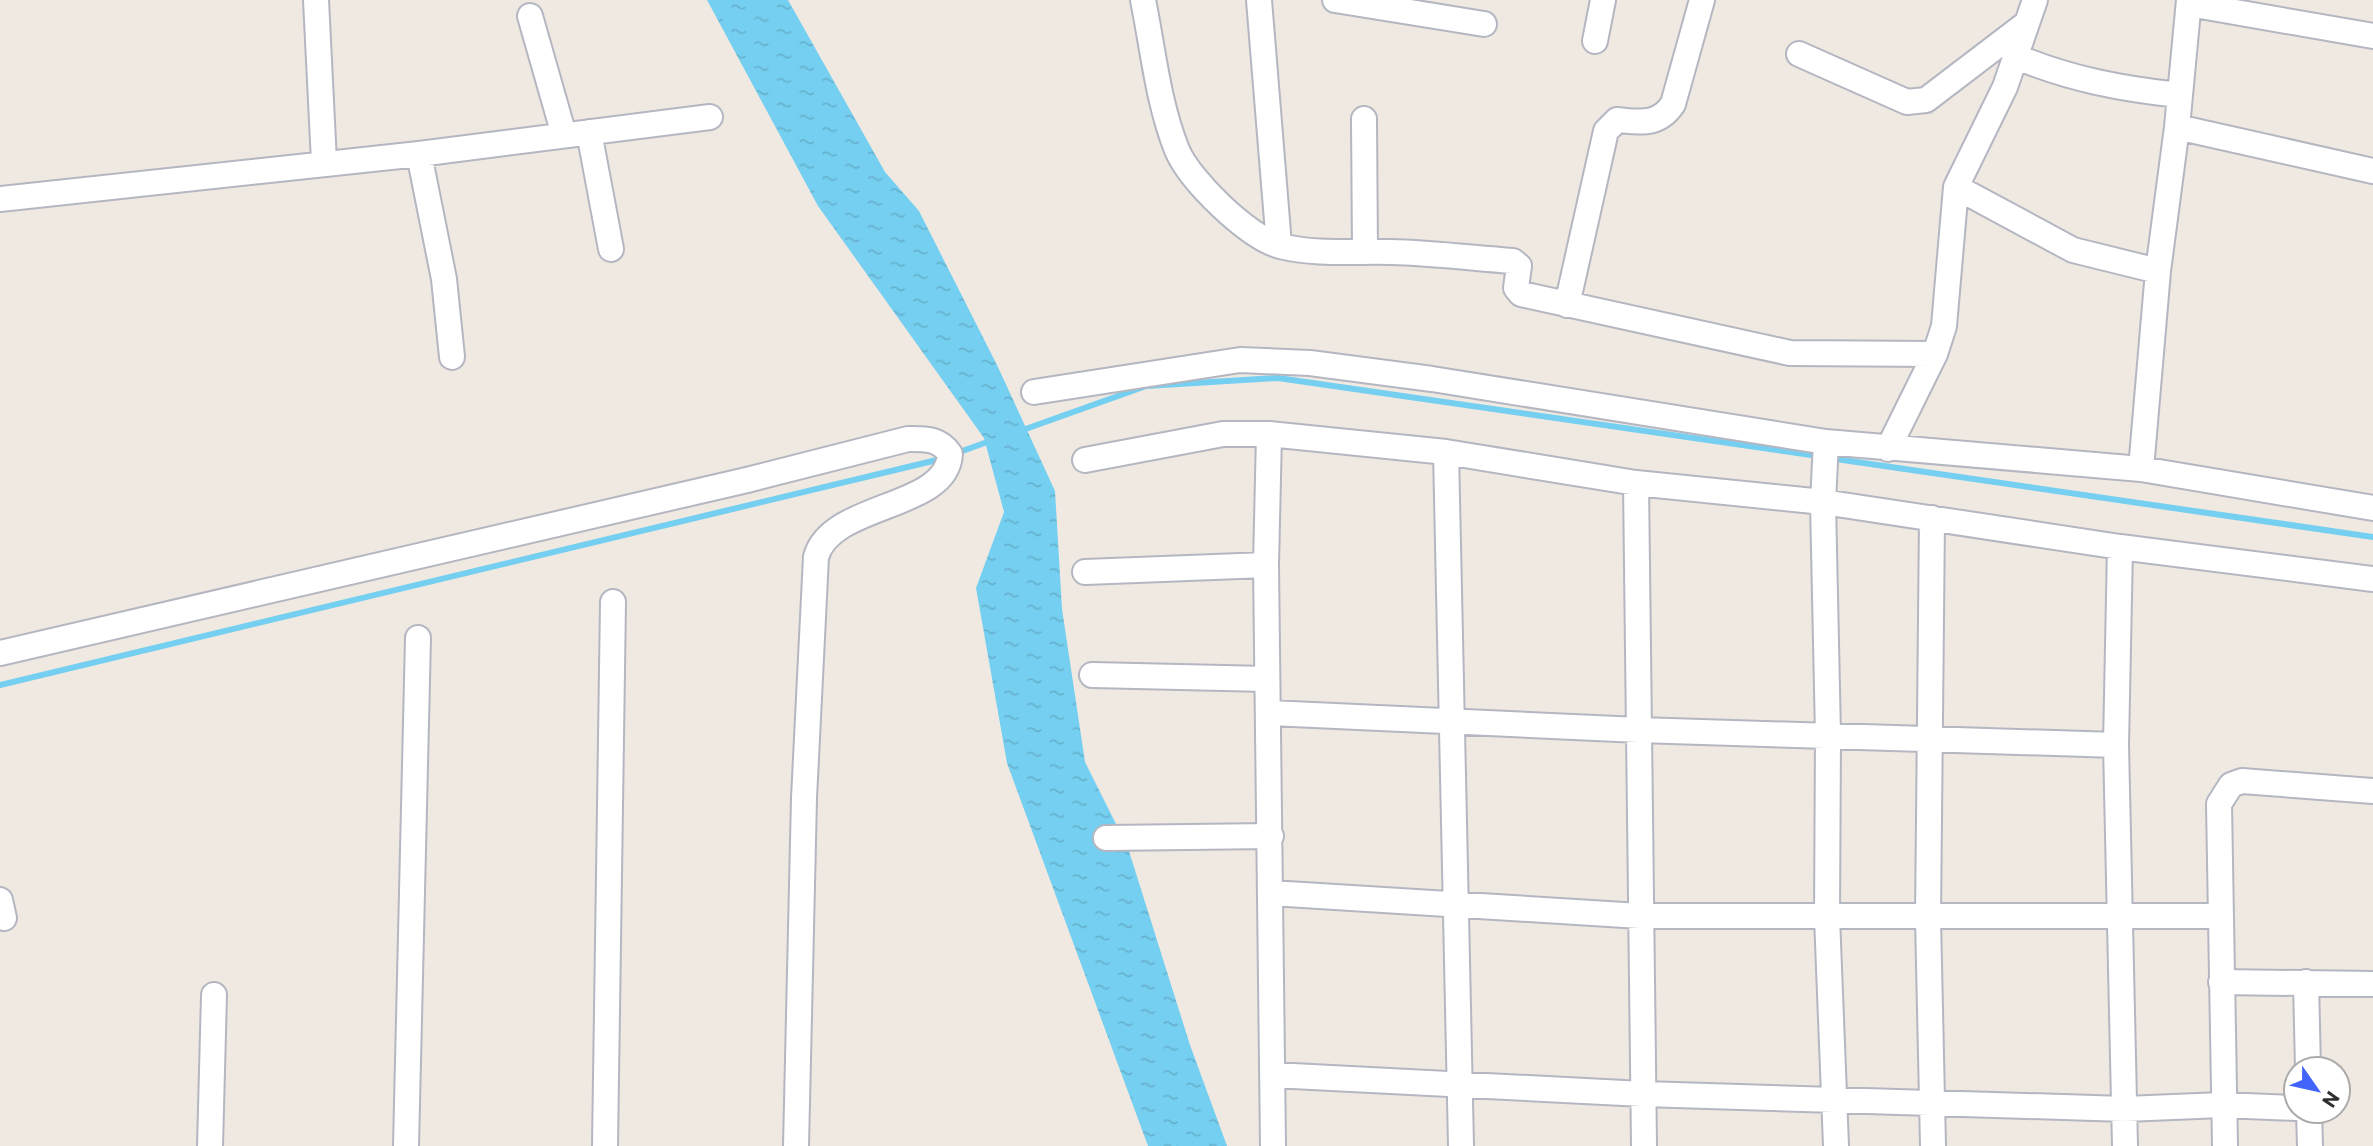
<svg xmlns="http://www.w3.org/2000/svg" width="2373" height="1146" viewBox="0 0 2373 1146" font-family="Commissioner,sans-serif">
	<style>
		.water { fill: url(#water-ripples) }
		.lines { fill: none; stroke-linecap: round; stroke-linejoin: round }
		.stream { stroke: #75cff0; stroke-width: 6 }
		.street-casing { stroke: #b4b7c1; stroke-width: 28 }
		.street { stroke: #fff; stroke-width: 24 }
	</style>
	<defs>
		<pattern id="water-ripples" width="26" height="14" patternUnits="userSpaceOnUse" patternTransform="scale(1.75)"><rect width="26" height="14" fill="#75cff0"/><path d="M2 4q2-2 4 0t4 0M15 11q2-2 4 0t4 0" fill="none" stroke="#66b2ce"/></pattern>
	</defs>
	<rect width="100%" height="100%" fill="#efe9e1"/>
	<path class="water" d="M707 0H788L885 172 919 211 997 365 1055 491 1062 609 1085 762 1128 848 1190 1045 1227 1146H1148L1007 763 976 588 1004 512 984 438 818 206Z"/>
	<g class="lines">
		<path class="stream" d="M1020 431 1146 386 1278 378 1818 456
			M954 454 990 441
			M1829 458 2373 537
			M0 685 941 459"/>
		<g class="street-casing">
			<path id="street" d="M316 0 324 162
				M1143 0C1153 49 1158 103 1177 150 1190 181 1248 237 1280 246 1316 255 1355 251 1391 252 1432 253 1472 258 1513 261L1519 266 1516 288 1521 294 1790 353 1935 354
				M1259 0 1279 245
				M1335 0 1484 24
				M2189 4 2373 36
				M530 16 564 135
				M1595 41 1603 0
				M1799 54 1907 102 1926 100 2027 23
				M2017 57C2070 79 2122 89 2179 95
				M1364 119 1365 252
				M2177 127 2373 171
				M589 132 611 249
				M419 154 444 279 452 357
				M1956 187 2073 250 2158 271
				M0 199 419 154 710 117
				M1567 305 1606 131 1617 120C1641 122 1658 126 1673 104L1702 0
				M1034 392 1240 360 1310 363 1432 379 1826 442 2141 469 2373 508
				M1269 434 1266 565 1273 1146
				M1826 442 1823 502 1828 735 1827 917 1836 1146
				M1888 449 1935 354 1944 326 1956 187 2005 87 2035 0
				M1446 452 1461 1146
				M1085 460 1223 434H1269L1446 452 1636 483 1823 502 2120 547 2373 579
				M2141 469 2158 271 2177 127 2189 0
				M1636 483 1644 1146
				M1932 518 1928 918 1933 1146
				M2120 547 2116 745 2125 1146
				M1085 572 1266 565
				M0 653 747 480 908 439C925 439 939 438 950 454 947 510 831 502 816 557L804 798 796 1146
				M1092 675 1267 679
				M1268 713 1639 730 2116 745
				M1106 838 1271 836
				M1271 893 1640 916H2219
				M0 900 4 918
				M2221 982 2373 984
				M2306 982 2308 1069
				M1273 1075 1643 1094 2125 1109 2222 1105 2296 1108
				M2309 1111 2310 1146
				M210 1146 214 995
				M406 1146 418 638
				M605 1146 613 602
				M2225 1146 2219 804 2231 785 2242 781 2373 791"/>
		</g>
		<use href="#street" class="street"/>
	</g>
	<g transform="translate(2317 1090) rotate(124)"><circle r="33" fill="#ffffff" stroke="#ababab" stroke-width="2"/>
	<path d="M0-5L12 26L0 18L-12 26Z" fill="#4264fb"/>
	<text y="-10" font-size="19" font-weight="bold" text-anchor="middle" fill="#2e2e2e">N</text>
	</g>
</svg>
